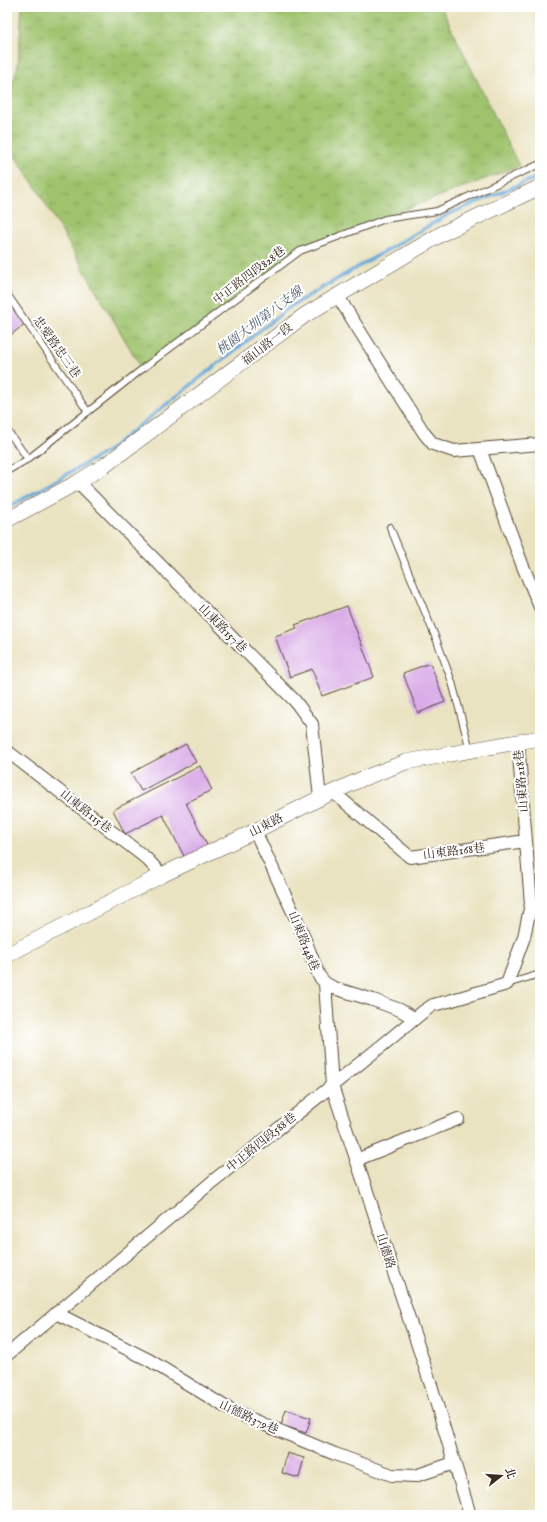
<svg xmlns="http://www.w3.org/2000/svg" width="547" height="1522" viewBox="0 0 547 1522" font-family="'IM FELL English','Noto Serif TC',serif">
	<style>
		.grass { fill: url(#grass-tufts); stroke: #6d7646 }
		.lines { fill: none; stroke-linecap: round; stroke-linejoin: round }
		.stream { stroke: #64a7d8; stroke-width: 3.5 }
		.building { fill: #d9ace7 }
		.service-casing { stroke: #554636; stroke-width: 8 }
		.minor-casing { stroke: #554636; stroke-width: 14 }
		.tertiary-casing { stroke: #554636; stroke-width: 16 }
		.service { stroke: #fff; stroke-width: 6 }
		.minor { stroke: #fff; stroke-width: 12 }
		.tertiary { stroke: #fff; stroke-width: 15 }
		.labels { text-anchor: middle; stroke-width: 4; stroke-linejoin: round; paint-order: stroke }
		.street-label { font-size: 12px; fill: #3b2a1e; stroke: #fff }
		.water-label { font-size: 13px; font-style: italic; fill: #4b5c68; stroke: #fff }
	</style>
	<defs>
		<pattern id="grass-tufts" width="24" height="20" patternUnits="userSpaceOnUse"><rect width="24" height="20" fill="#9fc36d"/><path d="M3 7l-1-3M5 7V3M7 7l1-3M15 17l-1-3M17 17v-4M19 17l1-3" fill="none" stroke="#839f59"/></pattern>
	</defs>
	<rect width="100%" height="100%" fill="#fff"/>
	<filter id="ink" filterUnits="userSpaceOnUse"><feTurbulence type="fractalNoise" baseFrequency=".025" numOctaves="2"/><feDisplacementMap in="SourceGraphic" scale="8" xChannelSelector="R" yChannelSelector="G"/><feConvolveMatrix kernelMatrix="1 2 1 2 8 2 1 2 1" color-interpolation-filters="sRGB"/></filter>
	<filter id="wash" filterUnits="userSpaceOnUse"><feTurbulence type="fractalNoise" baseFrequency=".012" numOctaves="4" result="noise"/><feDisplacementMap in="SourceGraphic" scale="16" xChannelSelector="R" yChannelSelector="G"/><feGaussianBlur stdDeviation="0.9" result="paint"/><feColorMatrix in="noise" values="0 0 0 0 0 0 0 0 0 0 0 0 0 0 0 0 0 1.4 0 .05"/><feComposite in="paint" operator="in"/></filter>
	<g filter="url(#wash)">
		<rect width="100%" height="100%" fill="#eae3c1"/>
		<path class="grass" d="M22 7H441L519 166 319 242 293 255 143 371 37 189 15 156 7 138V102L18 65Z"/>
		<g class="lines">
			<path class="stream" d="M7 508 106 452 291 306 449 214 540 176"/>
		</g>
		<g id="blocks">
			<path class="building" d="M7 295 26 323 12 334 7 326Z
				M347 606 374 677 322 696 312 669 290 677 275 636 297 628 295 625Z
				M430 663 445 702 418 713 403 673Z
				M186 744 196 762 141 791 131 773Z
				M200 766 212 790 186 803 209 849 186 860 163 815 125 834 113 810Z
				M286 1410 311 1418 306 1433 281 1425Z
				M287 1453 304 1458 299 1478 282 1473Z"/>
		</g>
	</g>
	<g filter="url(#ink)">
		<use href="#blocks" fill-opacity="0" stroke="#554636" stroke-width="1"/>
		<g class="lines">
			<g class="service-casing">
				<path id="service" d="M7 294 88 412
					M7 430 28 459
					M7 471 28 459 146 366 300 251 385 219 437 211 540 164
					M390 527 437 641 452 682 470 750
					M507 984 540 974"/>
			</g>
			<g class="minor-casing">
				<path id="minor" d="M337 295 424 433 433 444 454 451 540 444
					M480 449 522 564 540 607
					M78 482 295 701 312 724 320 798
					M7 751 146 858 162 875
					M333 792 410 857 526 841
					M255 831 300 927 319 976 325 983 334 988 373 1000 400 1010 414 1018
					M325 983 332 1086 431 1385 470 1515
					M356 1160 458 1119
					M56 1313 149 1360 232 1411 335 1454 392 1475 415 1476 454 1463
					M7 1355 213 1181 379 1048 424 1011 433 1005 449 1001 507 984 524 937 531 904 518 742"/>
			</g>
			<g class="tertiary-casing">
				<path id="tertiary" d="M7 520 78 482 104 466 305 315 443 233 540 187
					M7 955 162 875 255 831 320 798 364 778 406 762 540 738"/>
			</g>
			<use href="#service" class="service"/>
			<use href="#minor" class="minor"/>
			<use href="#tertiary" class="tertiary"/>
		</g>
	</g>
	<g class="labels">
		<g class="street-label">
			<text transform="translate(249 275) rotate(-37)" y="4">中正路四段828巷</text>
			<text transform="translate(267 344) rotate(-38)" y="4">福山路一段</text>
			<text transform="translate(57 347) rotate(55)" y="4">忠愛路忠三巷</text>
			<text transform="translate(223 628) rotate(45)" y="4">山東路157巷</text>
			<text transform="translate(521 781) rotate(-95)" y="4">山東路218巷</text>
			<text transform="translate(86 811) rotate(38)" y="4">山東路115巷</text>
			<text transform="translate(266 825) rotate(-27)" y="4">山東路</text>
			<text transform="translate(454 851) rotate(-7)" y="4">山東路168巷</text>
			<text transform="translate(304 941) rotate(68)" y="4">山東路148巷</text>
			<text transform="translate(261 1142) rotate(-39)" y="4">中正路四段588巷</text>
			<text transform="translate(386 1251) rotate(72)" y="4">山德路</text>
			<text transform="translate(249 1417) rotate(25)" y="4">山德路379巷</text>
		</g>
		<g class="water-label">
			<text transform="translate(259 320) rotate(-37)" y="5">桃園大圳第八支線</text>
		</g>
	</g>
	<rect width="547" height="1522" fill="none" stroke="#fff" stroke-width="24"/>
	<g transform="translate(501 1476) rotate(73)" stroke="#ffffff" stroke-width="3" paint-order="stroke">
	<path d="M0-3L7 15L0 10L-7 15Z" fill="#3b2a1e"/>
	<text y="-6" font-size="11" font-weight="bold" text-anchor="middle" fill="#3b2a1e">北</text>
	</g>
</svg>
